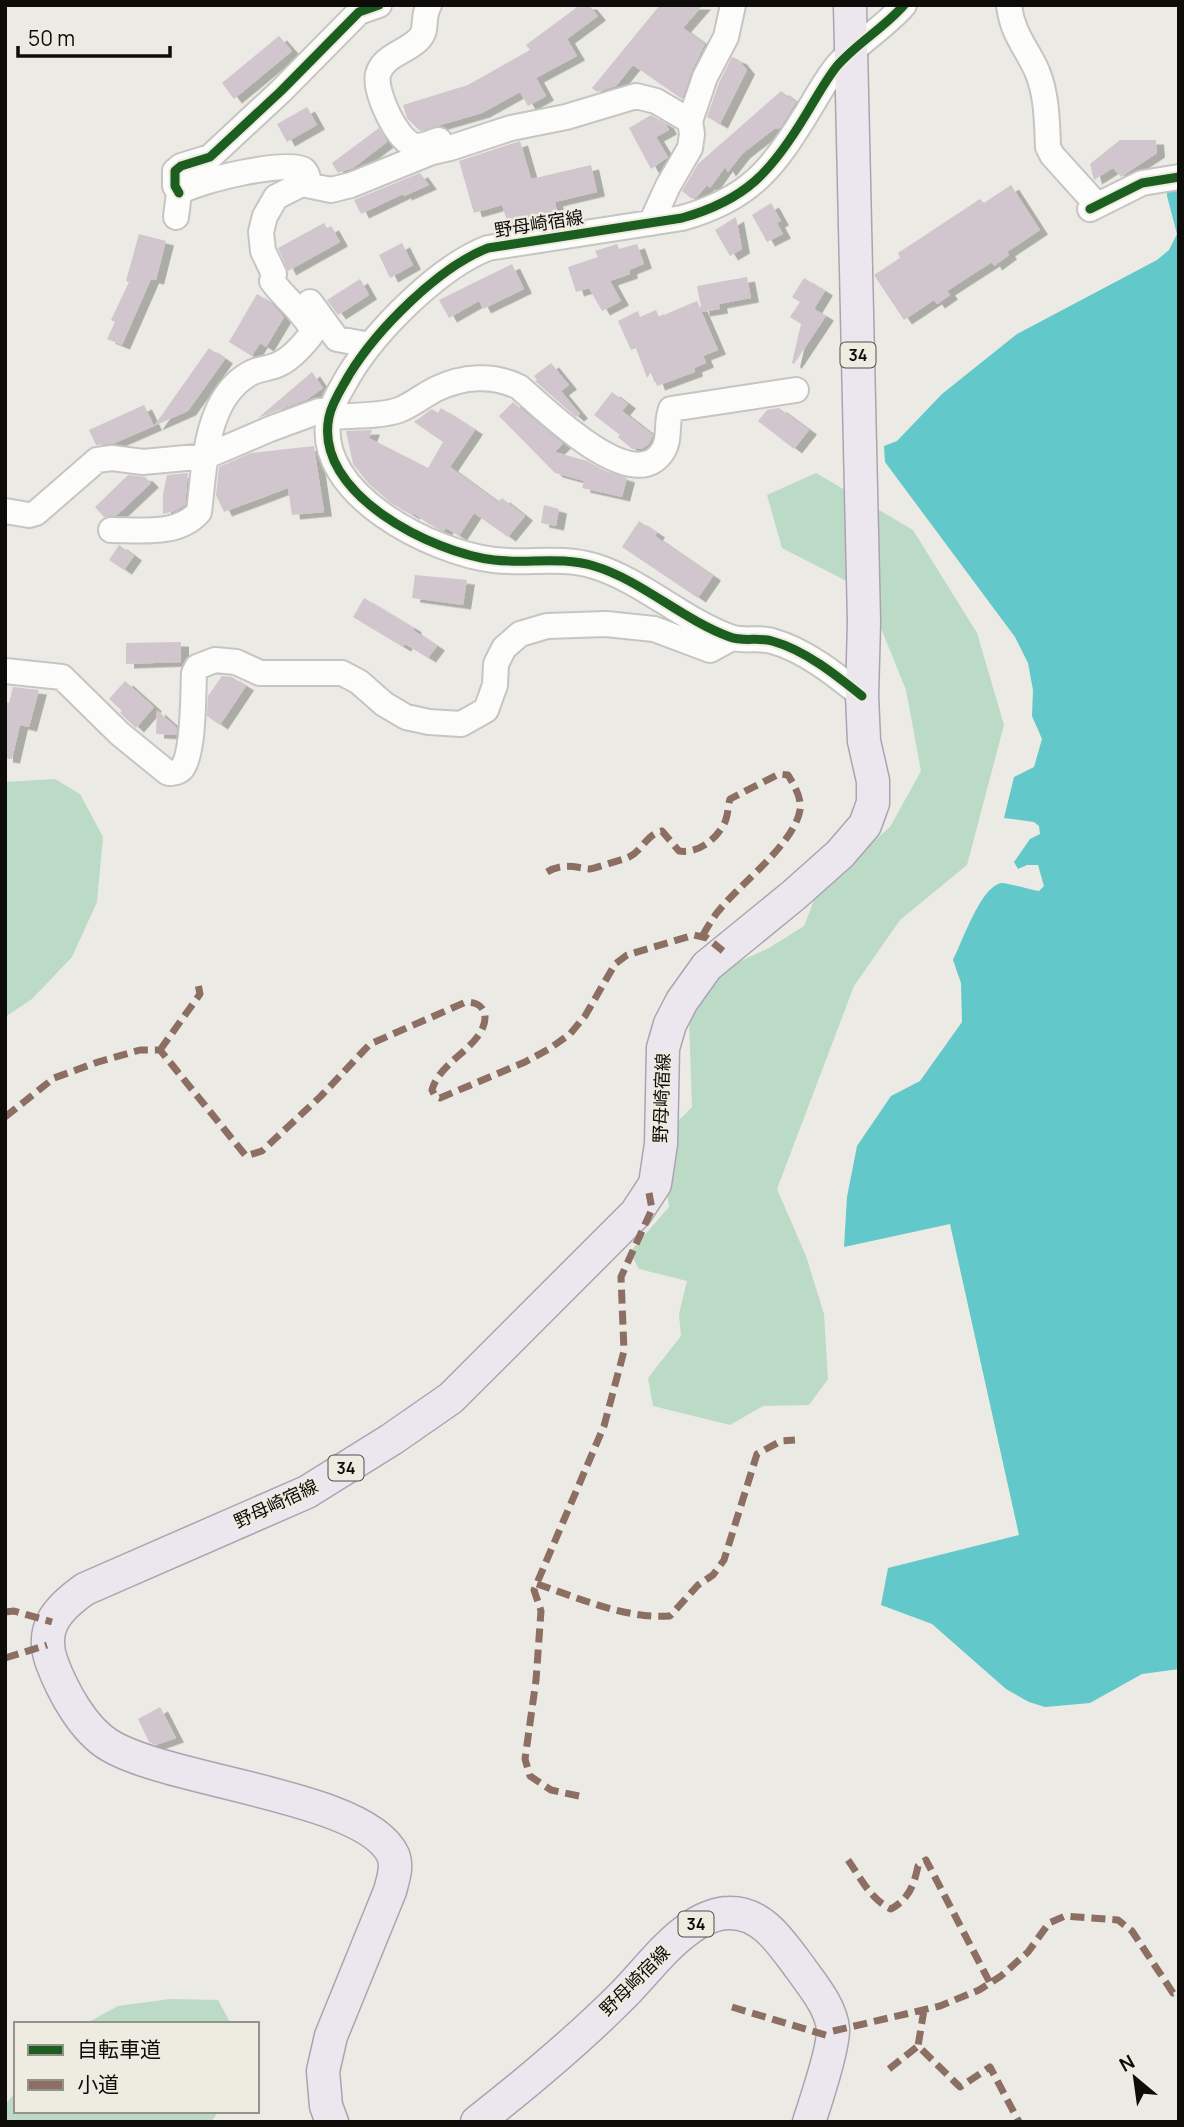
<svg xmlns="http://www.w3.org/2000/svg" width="1184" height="2127" viewBox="0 0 1184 2127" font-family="Manrope,'Noto Sans JP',sans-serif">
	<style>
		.green { fill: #bbdbc6 }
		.water { fill: #62c8c9 }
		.building { fill: #d1c5ce; filter: url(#shadow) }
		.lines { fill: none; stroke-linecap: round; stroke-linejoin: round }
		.minor-casing { stroke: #c6c5c1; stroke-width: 28 }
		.major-casing { stroke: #aba4af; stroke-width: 35 }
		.minor { stroke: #fcfcfb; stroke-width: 24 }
		.major { stroke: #ece7ef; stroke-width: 32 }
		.quiet { stroke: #8d6e63; stroke-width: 7; stroke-dasharray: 14 7; stroke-linecap: butt }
		.cycleway-casing { stroke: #eeebe1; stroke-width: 13 }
		.cycleway { stroke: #1b5e20; stroke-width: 9 }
		.labels { text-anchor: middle; stroke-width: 5; stroke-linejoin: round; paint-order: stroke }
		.shield { fill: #eeebe1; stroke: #514f4a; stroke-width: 2 }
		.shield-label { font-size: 16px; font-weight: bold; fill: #0e0c09 }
		.street-label { font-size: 18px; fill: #0e0c09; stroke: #eeebe1 }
	</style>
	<defs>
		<filter id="shadow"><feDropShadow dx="8" dy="4.5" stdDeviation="0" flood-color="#0004"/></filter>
	</defs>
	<rect width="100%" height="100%" fill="#ebeae4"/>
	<path class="green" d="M816 473 913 530 977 633 1004 725 967 865 900 920 854 986 777 1189 806 1256 824 1314 828 1379 809 1405 763 1406 730 1425 653 1406 648 1378 681 1336 679 1314 687 1281 639 1269 630 1252 669 1207 664 1167 673 1126 692 1107 689 1018 707 990 727 967 769 948 804 926 818 890 890 827 921 771 906 690 866 591 782 548 767 495Z
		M55 779 80 794 103 837 97 902 72 957 32 999 5 1017V782Z
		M170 1999 218 2000 231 2024H85L118 2006Z
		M16 2091V2111H219L211 2122H5V2105Z"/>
	<path class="water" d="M1167 182H1179V1669L1142 1674 1090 1703 1045 1707 1029 1702 1006 1689 932 1624 881 1605 888 1568 1019 1535 950 1224 844 1247 847 1197 857 1146 891 1096 920 1081 962 1022 961 983 953 960C962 943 981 885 1002 883 1006 883 1033 890 1039 891L1044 886 1038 865H1027L1018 869 1014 862 1030 839 1040 834 1039 826 1034 822 1004 818 1014 777 1034 767 1042 739 1032 716 1033 690 1028 663 1015 637 885 462 884 446 897 441 942 394 1017 334 1157 260 1169 250 1177 234 1167 196Z"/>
	<path class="building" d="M580 5H589L598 16 567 39 577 56 536 78 546 96 528 106 520 92 482 113 420 131 407 118 403 105 468 85 530 50 526 45Z
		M660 5H703L683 28 705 44 692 70 682 99 633 65 616 86 597 92 592 88Z
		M279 36 292 51 234 99 222 83Z
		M732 57 739 60 747 70 720 124 707 117 719 83Z
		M781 91 796 102 780 128 774 129 742 154 728 172 725 167 710 188 707 185 697 197 692 199 682 191 698 164Z
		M307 107 317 125 287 142 277 124Z
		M651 115 666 124 669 130 656 137 668 157 651 169 629 128Z
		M379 128 387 142 353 168 338 173 332 163Z
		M1120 140H1156L1157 153 1121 177 1113 168 1094 180 1090 164Z
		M520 141 531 179 591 165 597 192 555 202 557 211 537 216 539 224 526 227 510 230 502 205 474 213 459 161Z
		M420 173 429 185 404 196 403 194 361 214 354 200Z
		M1011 185 1040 230 1007 252 1009 255 994 266 992 262 947 291 950 295 937 304 934 300 904 320 874 275 900 258 898 253 980 199 984 203Z
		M771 203 781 221 777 223 783 234 767 242 752 215Z
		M736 217 742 249 730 256 715 230Z
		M324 223 327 228 331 226 340 242 288 271 278 248Z
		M139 234 166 241 156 280 151 279 122 345 107 339 115 322 111 320 129 282 126 281Z
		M402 243 413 265 390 278 379 255Z
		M617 244 619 249 637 244 644 264 629 270 630 274 610 281 621 301 602 311 589 288 576 292 568 267 598 257 595 251Z
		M512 264 524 289 483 309 479 301 449 318 439 300Z
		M747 277 751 298 719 304 720 309 702 312 697 286Z
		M804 278 825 291 814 309 826 316 794 364 792 363 801 324 790 317 800 302 792 297Z
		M360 279 369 295 338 315 327 300Z
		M257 294 270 302 284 317 266 347 260 343 252 356 229 342Z
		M697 301 718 350 703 356 706 363 694 368 695 372 657 386 652 371 647 378 636 348 631 350 618 321 638 311 640 317 656 310 659 317Z
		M209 348 225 359 188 411 115 443 96 445 89 430 144 405 154 426Z
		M551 363 569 385 561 391 580 414 576 417 535 381 537 380 534 376Z
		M312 372 323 388 308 399 258 418Z
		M612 392 628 404 622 411 653 435 649 444 642 449H632L618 437 620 435 594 415Z
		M513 402 563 444 555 452 587 461 603 470 627 478 622 497 582 488 584 481 555 473 499 416Z
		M441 408 475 430 450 467 498 502 502 498 525 516 508 537 474 513 459 536 446 528 444 531 429 524 413 513 412 515 391 503 369 484 353 464 346 431 372 430 369 438 428 468 443 442 414 422 432 409 438 413Z
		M779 408 809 430 794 449 758 421 767 410Z
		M314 446 324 512 292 515 288 488 224 512 216 495 219 467 251 453Z
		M188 473 185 505 175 511 163 514V494L167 475Z
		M128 475 145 477 151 483 117 515 104 517 95 507Z
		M544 505 559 509 556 526 541 523Z
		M639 521 657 533 655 536 713 576 698 598 622 547Z
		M119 545 134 556 124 570 109 560Z
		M415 575 467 580 463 605 412 598Z
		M364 598 414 628 413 630 437 646 428 658 405 644 403 647 353 617Z
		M181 642V662L126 664V643Z
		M222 676 232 677 246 686 220 725 207 716 208 696Z
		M125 681 154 707 136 728 120 713 122 711 109 699Z
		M13 687 39 690 29 727 20 725 12 759 5 758V702L9 703Z
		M157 710 177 728 176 735 156 734Z
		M160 1707 176 1738 156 1745 149 1742 138 1719Z"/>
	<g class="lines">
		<g class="minor-casing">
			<path id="minor" d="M429 5C421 19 429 30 418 40 406 52 383 56 378 74 374 91 396 139 413 145 421 148 431 142 439 140
				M1009 5C1012 33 1026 47 1037 71 1047 95 1047 122 1048 147L1052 155 1097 205
				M690 121 705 77 726 37 733 5
				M179 193 175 186V171L181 166 210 157 281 91 359 12 379 5
				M1090 209 1142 183 1179 177
				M176 217 179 193C193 181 290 159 304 170 308 173 308 180 310 185
				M310 302 337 339 370 345
				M329 417C351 415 378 417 399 410 412 405 424 395 436 389 463 376 493 374 519 387 544 408 628 493 660 455 672 441 665 425 671 409L796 390
				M5 511 29 515 36 513 97 460 112 458 143 462 207 456 270 429 319 411H331
				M111 530C140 530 178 536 199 512 205 467 204 400 249 374 258 368 270 369 279 364 291 359 303 345 311 335L313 331C304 312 284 298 272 281L274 274 263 251 261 232 265 216 276 197 302 184 331 190 351 185 432 152 450 148 511 128 566 117 636 96 656 101 690 121 692 134 690 148 668 186 651 223
				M5 671 62 677 120 734 168 773C174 773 180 772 183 767 194 750 193 695 194 673L197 667 215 660 236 662 260 673H342L359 682 384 704 406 717 429 722 461 724 486 710 495 685 496 664 504 648 520 634 547 626 606 624 654 629 710 650 732 638
				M862 696C836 675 805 650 772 641 759 637 743 642 730 637 683 620 641 580 594 566 561 556 527 564 494 560 433 553 313 494 329 417 332 402 342 388 349 375 377 329 439 267 488 248L682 218C746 200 771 172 805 116 815 100 825 81 837 66 857 43 884 28 904 5"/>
		</g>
		<g class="major-casing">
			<path id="major" d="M332 2122 326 2106 323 2071 331 2036 390 1891C393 1879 398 1867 393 1855 367 1796 169 1782 109 1745 83 1729 63 1692 52 1663 39 1628 58 1608 85 1589L307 1492 392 1439 451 1398 636 1213 655 1184 661 1144 663 1048 670 1024 682 1001 707 966 794 895 840 854 865 825 873 803V781L864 741 862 696 864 622 850 5
				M477 2122C528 2082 577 2041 622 1996 644 1974 664 1946 690 1928 700 1920 716 1913 729 1913 763 1912 782 1944 801 1969 813 1986 831 2007 833 2029 834 2046 815 2104 809 2122"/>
		</g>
		<use href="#minor" class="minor"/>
		<use href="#major" class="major"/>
		<path class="quiet" d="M547 872C562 863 574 867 590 869 592 869 623 859 627 858 642 852 646 834 662 831L679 851C698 854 717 839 725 822 728 815 728 806 730 799L779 774 788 775C794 785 802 798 800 810 794 845 737 886 716 914 711 921 706 929 702 937
			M160 1050 200 994 198 984
			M5 1117 54 1078 98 1062 140 1050H160L246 1156 262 1151 321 1096 370 1044 466 1002C487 1002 490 1020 478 1036 465 1054 438 1067 432 1090L435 1096 440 1098 525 1062 549 1049 570 1034 585 1016 615 964 627 955 694 935 707 938 723 951
			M537 1584C579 1598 625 1619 670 1616L698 1585 713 1575 724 1560 757 1454 781 1441 795 1440
			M5 1612 14 1611 52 1622
			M5 1658 47 1645
			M579 1796 551 1790 530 1776 525 1759 536 1680 541 1611 534 1590 604 1426 624 1351 621 1277 652 1209 649 1193
			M848 1860C860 1877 871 1900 891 1909 909 1899 914 1885 918 1866L926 1860 990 1983
			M732 2007 832 2037
			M924 2010 918 2046 960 2087 990 2067 1019 2122
			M833 2031 940 2006 979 1990 1001 1976 1028 1952 1049 1923 1065 1916 1118 1920 1132 1931 1173 1993 1179 1991
			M889 2069 918 2046"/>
		<g class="cycleway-casing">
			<path id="cycleway" d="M179 193 175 186V171L181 166 210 157 281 91 359 12 379 5
				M1090 209 1142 183 1179 177
				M862 696C836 675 805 650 772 641 759 637 743 642 730 637 683 620 641 580 594 566 561 556 527 564 494 560 433 553 313 494 329 417 332 402 342 388 349 375 377 329 439 267 488 248L682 218C746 200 771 172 805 116 815 100 825 81 837 66 857 43 884 28 904 5"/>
		</g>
		<use href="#cycleway" class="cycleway"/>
	</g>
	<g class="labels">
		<g class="shield">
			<rect x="840.5" y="342.5" width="35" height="25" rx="5"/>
			<rect x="328.5" y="1455.5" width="35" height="25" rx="5"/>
			<rect x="678.5" y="1911.5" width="35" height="25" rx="5"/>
		</g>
		<g class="shield-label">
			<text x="858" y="361">34</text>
			<text x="346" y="1474">34</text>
			<text x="696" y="1930">34</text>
		</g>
		<g class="street-label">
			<text transform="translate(539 224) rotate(-9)" y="6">野母崎宿線</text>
			<text transform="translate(662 1098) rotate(-88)" y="6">野母崎宿線</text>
			<text transform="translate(276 1504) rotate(-25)" y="6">野母崎宿線</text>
			<text transform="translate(635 1981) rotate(-45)" y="6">野母崎宿線</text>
		</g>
	</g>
	<rect width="1184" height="2127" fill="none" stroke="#0e0c09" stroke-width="14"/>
	<rect x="14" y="2022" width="245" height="91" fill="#eeebe1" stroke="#94928b" stroke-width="2"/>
	<rect x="28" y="2045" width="35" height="10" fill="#1b5e20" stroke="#94928b" stroke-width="2"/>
	<text x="77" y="2057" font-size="21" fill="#0e0c09">自転車道</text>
	<rect x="28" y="2080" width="35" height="10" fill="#8d6e63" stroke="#94928b" stroke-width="2"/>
	<text x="77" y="2092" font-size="21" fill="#0e0c09">小道</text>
	<g transform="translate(1135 2078) rotate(331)" stroke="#eeebe1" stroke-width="5" paint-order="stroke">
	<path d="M0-5L12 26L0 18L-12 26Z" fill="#0e0c09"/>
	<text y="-10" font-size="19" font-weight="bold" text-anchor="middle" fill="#0e0c09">N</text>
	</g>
	<path d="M18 46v10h152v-10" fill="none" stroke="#0e0c09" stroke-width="3.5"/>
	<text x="28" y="46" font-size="21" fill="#0e0c09" stroke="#eeebe1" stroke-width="5" paint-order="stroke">50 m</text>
</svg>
